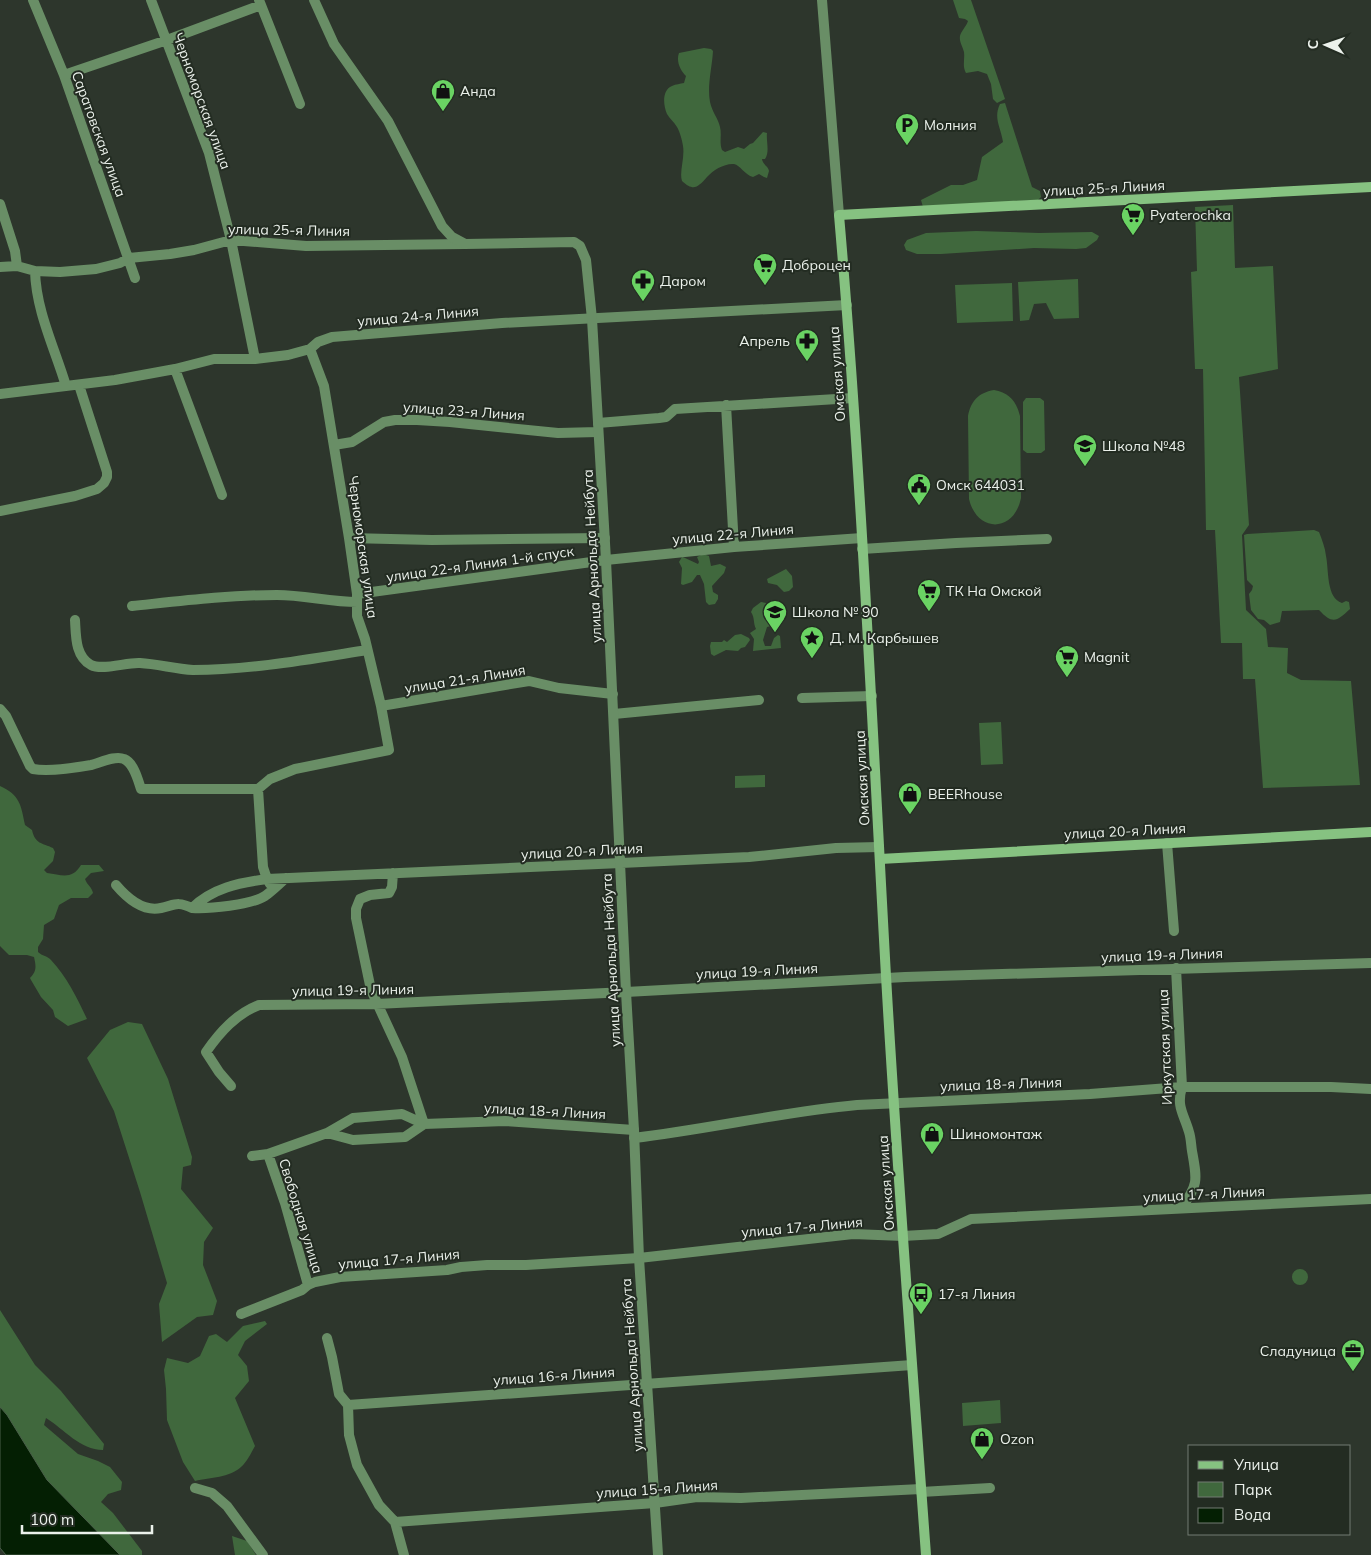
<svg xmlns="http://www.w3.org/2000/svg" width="1371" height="1555" viewBox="0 0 1371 1555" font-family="Mulish,sans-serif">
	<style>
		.green { fill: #40683d }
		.water { fill: #041f03; stroke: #495e49 }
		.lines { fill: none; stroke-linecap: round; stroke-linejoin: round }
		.minor { stroke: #698e66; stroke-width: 10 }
		.tertiary { stroke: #698e66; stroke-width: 10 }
		.secondary { stroke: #86c281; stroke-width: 10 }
		.labels { text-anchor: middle; stroke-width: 4; stroke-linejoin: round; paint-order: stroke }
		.poi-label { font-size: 14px; fill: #ebf1eb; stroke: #232c22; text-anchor: start }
		.street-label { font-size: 14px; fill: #ebf1eb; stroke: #232c22 }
	</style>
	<rect width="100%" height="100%" fill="#2d362c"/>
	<path class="green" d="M953 0H971L1005 99 997 103 993 99 991 84 987 74 978 71 966 73C962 66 965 60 964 52 963 47 959 42 960 36 961 31 966 27 968 21L965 19 959 18Z
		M704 48 711 49 713 51C712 68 707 86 710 102 712 112 718 118 720 127 722 135 719 142 722 150L725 152 738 147 744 149 750 144 753 143 763 132 767 133C766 141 770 152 765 159H762C763 165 768 166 769 171L767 178 764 177 759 174 753 177C745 175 740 165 734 164 725 163 713 170 707 177 698 187 694 192 682 181 679 172 685 158 683 146 682 140 680 132 677 127 674 122 670 119 667 114 663 105 662 90 672 86 676 84 680 84 684 83L686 76C680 70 676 61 679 53Z
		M1005 103 1032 187 1040 191 1041 197 1038 200 923 207 921 200 951 185H963L977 180 982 157 1003 142C1001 128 993 118 1000 104Z
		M1233 205 1235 268 1273 266 1278 369 1239 377 1249 525 1242 535 1246 610 1266 629 1268 647 1288 648 1287 673 1301 680 1351 681 1360 785 1263 788 1255 679H1243L1242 643H1221L1215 530H1206L1203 369H1195L1191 272 1197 271 1195 207Z
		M976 231 1039 233 1092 232 1099 236 1097 240 1086 248 1076 249 1034 248 941 254H917L906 250 904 245 907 240 926 233Z
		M1078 279 1079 318 1054 319 1046 303 1034 304 1029 320 1020 321 1018 282Z
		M1012 283 1013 321 957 323 955 285Z
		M994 390C1009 393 1016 400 1020 416L1021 498C1014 533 977 533 969 499L968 416C971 401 978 393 994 390Z
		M1026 398H1040L1044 401 1045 450 1041 453H1027L1023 450V402Z
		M1314 530 1319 532C1322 540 1325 547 1326 556 1329 570 1326 598 1342 603L1346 601 1349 602 1350 609C1337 621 1333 625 1319 610L1282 611 1280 622 1270 625 1264 620 1258 619 1251 610 1249 594 1252 590 1253 586 1247 580 1244 535 1247 534Z
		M703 554 709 556 711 566 720 564 726 567 724 573 712 586 713 592 718 595V599L715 604 709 605 706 602 704 584 700 575H697L692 582 683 585 681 584 682 568 679 562 682 557 685 558 698 564 699 562 697 557Z
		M786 569 792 576 793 587 789 591 784 592 777 585 768 583 767 579Z
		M761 602 766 603 765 613 773 622 771 626 767 627 763 640 765 646H771L774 638 778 635 780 636 781 648 753 651 754 639 750 633 756 629C753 623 755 618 751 612L753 608Z
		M741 634 749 638 750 640 745 647 741 648 738 651 726 650 714 656 711 654 710 646 711 642H722L724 640 727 642 735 635Z
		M1001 722 1003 764 981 765 979 723Z
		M765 775V787L735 788V776Z
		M0 786C20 795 21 805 25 825L32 830C35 844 42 843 53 848L55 852 53 861 44 870 47 873C62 875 72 880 81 865H99L104 871 91 873 85 879C87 885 92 887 93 893L88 898H71L59 905 54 919 44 925 43 939 38 947V952C42 956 48 956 51 960 67 977 77 998 87 1019L68 1026 55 1017 53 1010 41 997 31 980 30 978C37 971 36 966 34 957L27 955H9L0 946Z
		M128 1022 142 1024 168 1079 192 1157 191 1165 183 1167 181 1189 213 1228 204 1242 203 1265 217 1301 213 1315 197 1317 162 1342 159 1304 167 1283 140 1192 114 1111 87 1058 110 1030Z
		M1292 1277a8 8 0 1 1 16 0a8 8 0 1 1-16 0Z
		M0 1310 35 1365 61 1391 104 1444 103 1450C80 1450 64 1429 46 1418L44 1425 78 1454 98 1461 110 1467 122 1482 121 1490 108 1494 101 1502 113 1513 142 1551V1555H114L86 1530 0 1420Z
		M265 1321 267 1324 245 1341 238 1355 247 1366 249 1381 235 1398 255 1446C251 1453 247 1462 241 1467 229 1478 211 1477 195 1481L183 1462 167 1420 166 1389 164 1370 167 1358 188 1363 200 1356 209 1336 216 1334 227 1342 243 1326Z
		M1000 1400 1001 1423 963 1426 962 1403Z
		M232 1536 247 1541 256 1555H235Z"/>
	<path class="water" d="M0 1407 7 1415 47 1480 120 1555H6L0 1548Z"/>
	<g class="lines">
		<path class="minor" d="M33 0 64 75 135 278
			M151 0 209 153 231 240 255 359
			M259 0 300 104
			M64 75 167 40 261 5
			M0 204 15 251 17 266
			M0 267 17 266 35 271 60 272 96 269 120 263 129 258 170 254 194 250 231 240 306 246 465 244
			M35 271C36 311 55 349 66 386
			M175 369 222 495
			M0 394 115 380 175 369 214 359H255L288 355 310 349 318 342 332 337 502 323 847 305
			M726 405 734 547
			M598 423 659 418 666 417 675 409 853 398
			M334 445 352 442 384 422 395 420H417L450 422 558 433 598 432
			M0 511 75 496 97 489 104 483 107 477V472L79 385
			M349 538 432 540 605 538
			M862 549 956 543 1047 539
			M357 594 606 560 734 547 862 538
			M132 606C180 601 228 595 277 595 304 595 330 602 357 602
			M75 620C76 636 75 656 91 665 103 671 127 662 140 663 158 664 175 669 193 670 251 670 310 659 367 650
			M802 698 872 696
			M381 706 529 681 559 688 613 694
			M0 709 6 716 30 766 33 769C49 772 74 768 91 765 100 763 115 755 124 759 134 763 138 780 141 789H258L270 779 295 769 389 750 381 706 365 639 357 616V594L349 538 324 386 310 349
			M614 714 759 700
			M258 789 263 867 267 879 270 884
			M1167 843 1174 931
			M393 873 392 887 389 893 370 895 360 899 356 909V918L371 990 402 1057 424 1124
			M116 885C127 898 143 912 161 908 175 905 177 901 192 908 213 888 238 883 267 879L621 863
			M192 908C209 909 251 905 265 896 272 891 279 884 286 878
			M1176 968 1182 1087C1176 1107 1184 1114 1189 1132 1191 1138 1191 1145 1192 1151 1197 1179 1199 1185 1181 1208
			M231 1086 219 1072 206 1052C220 1032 236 1014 259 1005L376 1004 626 992 905 977 1371 963
			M327 1133 353 1118 402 1114 424 1124
			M634 1138C709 1129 782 1112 857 1105L1090 1094 1182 1087H1331L1371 1089
			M268 1154 285 1203 308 1285
			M252 1156 268 1154 327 1133 353 1140 405 1137 424 1124 505 1121 634 1130
			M241 1314 302 1290 308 1285 315 1282 340 1277 447 1270 461 1267 487 1265H526L639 1258 853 1234 903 1236 938 1234 971 1219 1371 1199
			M327 1338 332 1357 339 1394 348 1405 349 1435 357 1465 379 1505 395 1522 404 1555
			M348 1405 912 1365
			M195 1488 212 1493 227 1506 263 1555
			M921 1492 990 1488
			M395 1522 655 1503 697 1497 741 1498 921 1489"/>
		<path class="tertiary" d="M314 0 334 44 388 121 442 226 452 237 465 244 574 242 580 246 586 260 592 319 606 560 626 992 634 1130 639 1258 658 1555
			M822 0 839 215
			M621 863 749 857 836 848 879 847"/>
		<path class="secondary" d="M880 859 1371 832
			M926 1555C912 1362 897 1169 886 976 872 723 861 469 839 215L1371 187"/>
	</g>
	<defs>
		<g id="shop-pin" transform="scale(1.25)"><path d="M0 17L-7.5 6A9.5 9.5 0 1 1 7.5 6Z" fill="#6ad363" stroke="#232c22"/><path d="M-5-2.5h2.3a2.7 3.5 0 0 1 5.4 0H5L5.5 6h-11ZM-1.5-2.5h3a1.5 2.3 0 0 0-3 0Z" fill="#111"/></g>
		<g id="parking-pin" transform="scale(1.25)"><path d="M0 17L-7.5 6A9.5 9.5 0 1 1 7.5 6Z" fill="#6ad363" stroke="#232c22"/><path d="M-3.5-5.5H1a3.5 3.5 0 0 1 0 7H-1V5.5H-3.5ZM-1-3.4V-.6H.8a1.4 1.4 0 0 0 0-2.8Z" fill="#111"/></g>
		<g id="supermarket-pin" transform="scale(1.25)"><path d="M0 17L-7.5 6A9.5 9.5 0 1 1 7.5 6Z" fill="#6ad363" stroke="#232c22"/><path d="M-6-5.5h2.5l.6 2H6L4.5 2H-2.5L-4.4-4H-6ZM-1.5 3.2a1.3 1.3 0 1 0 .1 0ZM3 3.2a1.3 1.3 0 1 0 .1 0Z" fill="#111"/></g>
		<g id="pharmacy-pin" transform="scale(1.25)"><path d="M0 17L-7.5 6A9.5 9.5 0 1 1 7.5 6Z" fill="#6ad363" stroke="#232c22"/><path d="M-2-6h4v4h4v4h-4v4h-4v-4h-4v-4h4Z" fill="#111"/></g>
		<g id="school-pin" transform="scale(1.25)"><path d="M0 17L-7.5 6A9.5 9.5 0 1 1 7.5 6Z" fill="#6ad363" stroke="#232c22"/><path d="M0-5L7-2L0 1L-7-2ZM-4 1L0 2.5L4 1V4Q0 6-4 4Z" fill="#111"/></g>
		<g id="civic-pin" transform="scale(1.25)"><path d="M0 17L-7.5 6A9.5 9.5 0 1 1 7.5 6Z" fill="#6ad363" stroke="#232c22"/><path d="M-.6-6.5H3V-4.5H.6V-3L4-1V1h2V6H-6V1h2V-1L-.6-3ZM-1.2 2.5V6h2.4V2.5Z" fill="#111"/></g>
		<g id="sight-pin" transform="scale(1.25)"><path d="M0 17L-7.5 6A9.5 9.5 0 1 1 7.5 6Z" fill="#6ad363" stroke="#232c22"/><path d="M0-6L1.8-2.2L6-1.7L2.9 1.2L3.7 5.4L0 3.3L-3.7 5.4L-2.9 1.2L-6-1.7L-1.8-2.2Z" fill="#111"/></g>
		<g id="bus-pin" transform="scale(1.25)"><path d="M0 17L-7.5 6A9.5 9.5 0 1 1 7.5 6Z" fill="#6ad363" stroke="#232c22"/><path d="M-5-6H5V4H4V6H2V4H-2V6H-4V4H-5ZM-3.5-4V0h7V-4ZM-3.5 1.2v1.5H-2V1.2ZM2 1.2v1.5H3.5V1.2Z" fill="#111"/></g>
		<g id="office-pin" transform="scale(1.25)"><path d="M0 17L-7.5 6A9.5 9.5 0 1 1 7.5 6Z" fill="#6ad363" stroke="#232c22"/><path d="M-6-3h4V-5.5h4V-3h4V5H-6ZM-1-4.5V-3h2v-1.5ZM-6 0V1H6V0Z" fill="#111"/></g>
	</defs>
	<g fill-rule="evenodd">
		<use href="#shop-pin" x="443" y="91"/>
		<use href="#parking-pin" x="907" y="125"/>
		<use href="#supermarket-pin" x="1133" y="215"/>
		<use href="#supermarket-pin" x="765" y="265"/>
		<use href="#pharmacy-pin" x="643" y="281"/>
		<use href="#pharmacy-pin" x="807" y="341"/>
		<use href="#school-pin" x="1085" y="446"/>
		<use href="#civic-pin" x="919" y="485"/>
		<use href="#supermarket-pin" x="929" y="591"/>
		<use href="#school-pin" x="775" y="612"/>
		<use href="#sight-pin" x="812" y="638"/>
		<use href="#supermarket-pin" x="1067" y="657"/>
		<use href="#shop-pin" x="910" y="794"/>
		<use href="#shop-pin" x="932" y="1134"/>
		<use href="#bus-pin" x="921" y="1294"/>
		<use href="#office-pin" x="1353" y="1351"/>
		<use href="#shop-pin" x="982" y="1439"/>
	</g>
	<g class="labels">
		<g class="poi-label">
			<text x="460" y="96">Анда</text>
			<text x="924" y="130">Молния</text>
			<text x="1150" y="220">Pyaterochka</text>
			<text x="782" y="270">Доброцен</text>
			<text x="660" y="286">Даром</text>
			<text x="790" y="346" text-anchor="end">Апрель</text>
			<text x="1102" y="451">Школа №48</text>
			<text x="936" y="490">Омск 644031</text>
			<text x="946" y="596">ТК На Омской</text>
			<text x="792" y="617">Школа № 90</text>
			<text x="830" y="643">Д. М. Карбышев</text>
			<text x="1084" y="662">Magnit</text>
			<text x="928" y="799">BEERhouse</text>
			<text x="950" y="1139">Шиномонтаж</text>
			<text x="938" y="1299">17-я Линия</text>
			<text x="1336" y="1356" text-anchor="end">Сладуница</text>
			<text x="1000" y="1444">Ozon</text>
		</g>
		<g class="street-label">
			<text transform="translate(202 101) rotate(70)" y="5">Черноморская улица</text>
			<text transform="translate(99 134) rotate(70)" y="5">Саратовская улица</text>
			<text transform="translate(1104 188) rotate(-3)" y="5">улица 25-я Линия</text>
			<text transform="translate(289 230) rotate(1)" y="5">улица 25-я Линия</text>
			<text transform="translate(418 316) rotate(-5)" y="5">улица 24-я Линия</text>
			<text transform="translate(837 374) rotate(-94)" y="5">Омская улица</text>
			<text transform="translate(464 411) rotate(4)" y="5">улица 23-я Линия</text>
			<text transform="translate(733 534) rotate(-5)" y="5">улица 22-я Линия</text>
			<text transform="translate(363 547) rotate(82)" y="5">Черноморская улица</text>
			<text transform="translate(592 556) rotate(-93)" y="5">улица Арнольда Нейбута</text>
			<text transform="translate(480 564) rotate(-8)" y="5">улица 22-я Линия 1-й спуск</text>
			<text transform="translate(465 679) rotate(-9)" y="5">улица 21-я Линия</text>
			<text transform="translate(862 778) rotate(-93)" y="5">Омская улица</text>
			<text transform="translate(1125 831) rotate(-3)" y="5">улица 20-я Линия</text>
			<text transform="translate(582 851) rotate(-3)" y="5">улица 20-я Линия</text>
			<text transform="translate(1162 955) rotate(-2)" y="5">улица 19-я Линия</text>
			<text transform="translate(611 960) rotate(-93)" y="5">улица Арнольда Нейбута</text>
			<text transform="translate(757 971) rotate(-3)" y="5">улица 19-я Линия</text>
			<text transform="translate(353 990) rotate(-1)" y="5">улица 19-я Линия</text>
			<text transform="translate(1165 1047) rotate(-92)" y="5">Иркутская улица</text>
			<text transform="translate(1001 1084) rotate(-2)" y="5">улица 18-я Линия</text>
			<text transform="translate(545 1111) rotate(3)" y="5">улица 18-я Линия</text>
			<text transform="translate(886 1183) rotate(-94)" y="5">Омская улица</text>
			<text transform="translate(1204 1194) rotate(-3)" y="5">улица 17-я Линия</text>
			<text transform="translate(301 1216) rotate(73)" y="5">Свободная улица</text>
			<text transform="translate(802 1227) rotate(-5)" y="5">улица 17-я Линия</text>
			<text transform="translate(399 1259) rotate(-5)" y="5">улица 17-я Линия</text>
			<text transform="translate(632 1365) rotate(-94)" y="5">улица Арнольда Нейбута</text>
			<text transform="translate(554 1376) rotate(-4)" y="5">улица 16-я Линия</text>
			<text transform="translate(657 1489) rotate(-4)" y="5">улица 15-я Линия</text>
		</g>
	</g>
	<rect x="1188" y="1445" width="162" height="90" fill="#232c22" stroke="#737b72"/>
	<rect x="1198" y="1461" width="25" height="8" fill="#86c281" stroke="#737b72"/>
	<text x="1234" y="1470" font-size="15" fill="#ebf1eb">Улица</text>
	<rect x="1198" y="1482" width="25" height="15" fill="#40683d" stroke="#737b72"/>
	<text x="1234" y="1495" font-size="15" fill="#ebf1eb">Парк</text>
	<rect x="1198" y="1508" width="25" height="15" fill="#041f03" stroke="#737b72"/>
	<text x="1234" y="1520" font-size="15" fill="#ebf1eb">Вода</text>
	<g transform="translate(1326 45) rotate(272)" stroke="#232c22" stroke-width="4" paint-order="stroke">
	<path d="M0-4L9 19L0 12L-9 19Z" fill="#ebf1eb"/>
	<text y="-8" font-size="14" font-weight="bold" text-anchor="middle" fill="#ebf1eb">С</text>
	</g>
	<path d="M22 1525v8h130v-8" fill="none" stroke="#ebf1eb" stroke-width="2.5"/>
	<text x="30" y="1525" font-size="15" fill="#ebf1eb" stroke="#232c22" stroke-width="4" paint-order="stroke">100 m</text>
</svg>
